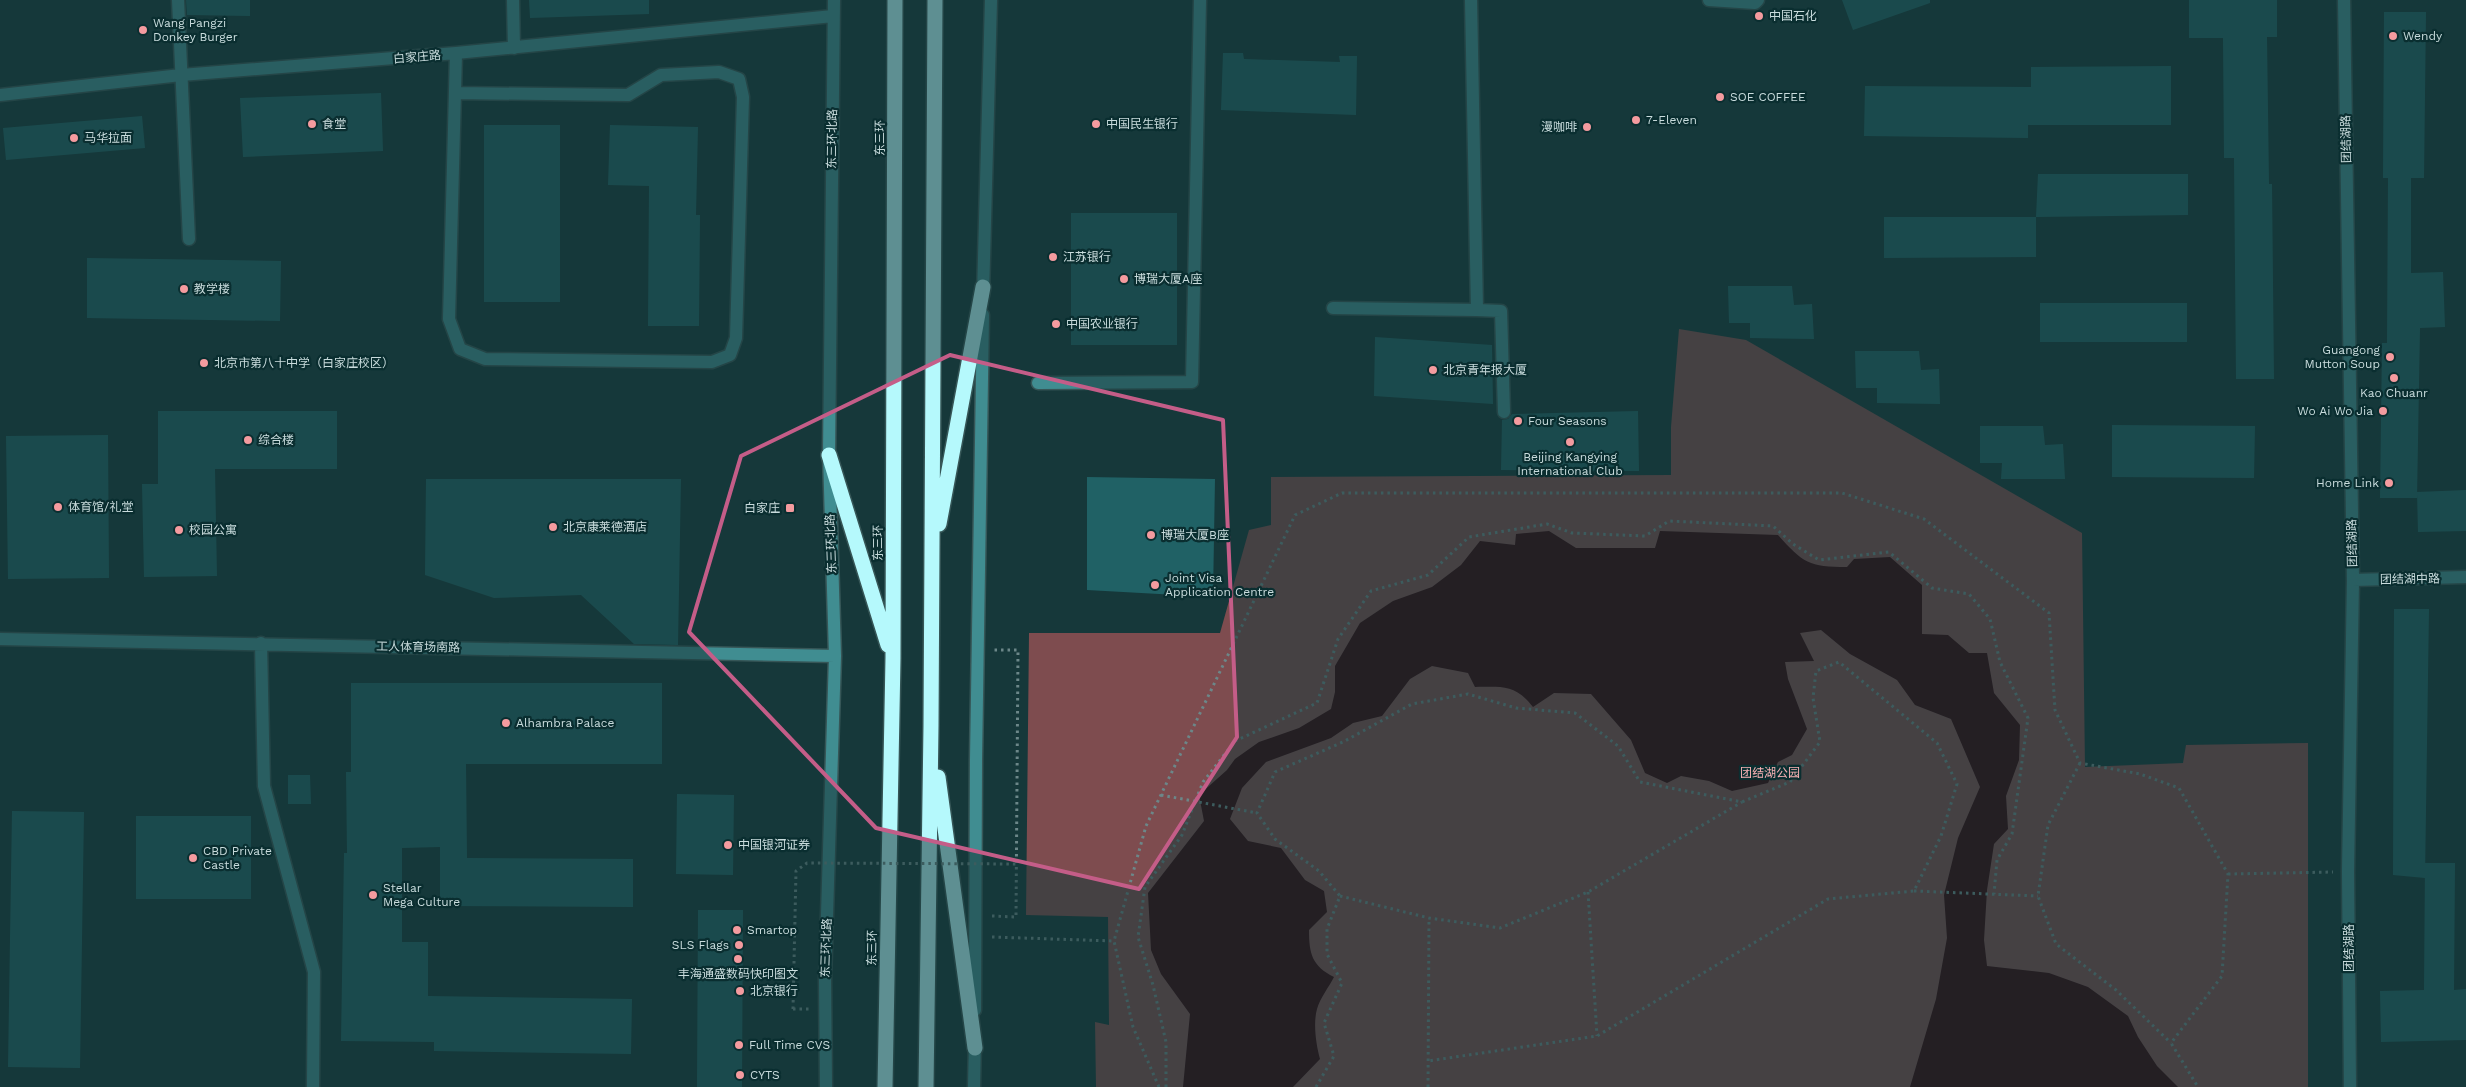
<svg xmlns="http://www.w3.org/2000/svg" width="2466" height="1087" viewBox="0 0 2466 1087" font-family="'Work Sans','Noto Sans SC',sans-serif">
	<style>
		.green { fill: #7e4c4f }
		.water { fill: #350008 }
		.building { fill: #206165 }
		.lines { fill: none; stroke-linecap: round; stroke-linejoin: round }
		.minor-casing { stroke: #365657; stroke-width: 15 }
		.highway-casing { stroke: #365657; stroke-width: 18 }
		.path { stroke: #6c8789; stroke-width: 3; stroke-dasharray: 2.5 4; stroke-linecap: butt }
		.minor { stroke: #408d91; stroke-width: 12 }
		.highway { stroke: #b5f9fc; stroke-width: 15 }
		.path-bridge { stroke: #6c8789; stroke-width: 3; stroke-dasharray: 2.5 4; stroke-linecap: butt }
		.marked { fill: none; stroke: #c45d88; stroke-width: 4; stroke-linejoin: round }
		.poi-dot { fill: #f49b9f; stroke: #0a2e30; stroke-width: 2 }
		.labels { text-anchor: middle; stroke-width: 4.5; stroke-linejoin: round; paint-order: stroke }
		.poi-label { font-size: 12px; fill: #c9dcdd; stroke: #0a2e30; text-anchor: start }
		.street-label { font-size: 12px; fill: #c9dcdd; stroke: #0a2e30 }
		.park-label { font-size: 12px; fill: #f8b1b4; stroke: #0a2e30 }
	</style>
	<rect width="100%" height="100%" fill="#16383a"/>
	<path class="green" d="M1679 329 1746 340 2082 533 2085 767 2183 763 2186 745 2308 743V1087H1096L1095 1022 1109 1025 1108 917 1026 915 1029 633H1220L1249 530 1271 525V477L1671 475V427Z"/>
	<path class="water" d="M1549 531 1576 548H1655L1660 531 1778 535C1803 563 1809 567 1847 567L1854 559 1890 557 1922 585V634L1948 635 1969 653H1987L1994 693 2020 725 2019 760 2006 796 2008 829 1994 844 1987 890 1984 940 1987 966 2049 973 2088 987 2128 1016 2138 1037 2157 1066 2178 1087H1910L1936 999 1947 938 1944 895 1958 838 1980 787 1951 719 1915 705 1897 680 1850 654 1821 630 1800 633 1814 661 1785 662 1788 679 1807 729 1792 755 1778 762 1768 783 1732 791 1709 781 1681 776 1667 783 1645 773 1631 740 1591 694 1554 693 1533 707C1515 684 1502 687 1475 687L1468 673 1432 666 1410 679 1382 716 1353 723 1331 738 1266 762 1242 788 1230 819 1248 841 1281 848 1305 880 1324 891 1327 912 1309 930C1309 954 1312 966 1334 977 1329 987 1320 998 1317 1009 1313 1023 1316 1045 1320 1059L1293 1087H1183L1190 1014 1161 974 1151 950 1148 893 1204 821 1199 795 1227 770 1235 759 1259 742 1299 728 1331 709 1335 692V666L1360 623 1393 601 1432 587 1461 565 1480 541 1515 545 1516 534Z"/>
	<path class="building" d="M186 0H250V16L187 15Z
		M529 0H649V14L530 18Z
		M1842 0H1930V3L1853 30Z
		M2189 0H2277V37H2267L2269 184H2272L2274 379H2236L2234 158H2224L2223 38H2189Z
		M2384 12H2426L2424 178H2411V273L2443 272 2445 327 2420 328 2417 498H2380L2382 343H2387L2388 178H2383Z
		M1223 53H1243L1244 59 1340 62 1339 56H1357L1356 115 1221 110Z
		M2171 66V125H2028V138L1864 136 1865 86 2031 87V67Z
		M381 93 383 151 243 157 240 98Z
		M142 116 145 148 6 160 3 128Z
		M484 125H560V302H484Z
		M610 125 698 127 696 215H700L699 326H648L649 186 608 185Z
		M2038 174H2188V215L2036 217Z
		M1071 213H1177V345H1071Z
		M1884 217H2036V257L1884 258Z
		M87 258 281 261 280 321 87 318Z
		M1728 286H1792L1794 305 1812 304 1814 339 1750 338V323H1729Z
		M2040 303H2187V342H2040Z
		M1375 337 1492 345 1493 404 1374 396Z
		M1855 351H1919L1921 370 1939 369 1940 404 1877 403V388H1856Z
		M158 411H337V469H215L217 576 144 577 142 484H158Z
		M1638 411 1639 471 1501 470 1502 420 1508 419 1512 414Z
		M2112 425 2255 426 2254 478 2112 477Z
		M1980 426H2043L2045 445 2063 444 2065 479H2001L2002 463H1980Z
		M108 435 109 578 8 579 6 436Z
		M1087 477 1215 479 1213 597 1087 590Z
		M426 479H681L678 645 634 644 581 595 494 598 425 575Z
		M2466 490V531L2418 532 2417 492Z
		M2394 609H2429L2425 878 2393 875Z
		M351 683H662V764H466L467 858 633 859V907L440 906V847L402 848V942H428V996L632 999 631 1054 434 1051V1042L341 1041 344 853H347L346 772H351Z
		M288 775H310L311 804H288Z
		M677 794 734 795 733 875 676 874Z
		M12 811 84 812 80 1068 8 1067Z
		M136 816H251V899H136Z
		M2425 863H2455L2454 990 2466 989V1040L2381 1042 2380 991 2424 990Z
		M698 910H743L742 1087H697Z"/>
	<g class="lines">
		<g class="minor-casing">
			<path id="minor" d="M178 0 189 239
				M513 0 514 48
				M1709 0 1755 3 1758 0
				M2344 0 2353 580 2348 872 2350 1087
				M455 93 628 95 661 75 719 72 739 79 743 97 736 338 730 355 712 362 485 359 460 349 449 319 456 53
				M0 95 181 75 456 53 833 16
				M983 295 991 0
				M1333 308 1477 310 1471 0
				M1477 310 1501 311 1504 412
				M1038 383 1192 382 1200 0
				M2353 580 2466 577
				M0 639 835 656
				M261 643 264 786 314 972 313 1087
				M975 1010 976 760 983 315
				M826 1087 825 980 835 656 829 455 834 0
				M974 1087 975 1040"/>
		</g>
		<g class="highway-casing">
			<path id="highway" d="M829 455 888 645
				M939 524 983 287
				M938 777 975 1048
				M885 1087 893 658 895 0
				M926 1087 931 726 935 0"/>
		</g>
		<path class="path" d="M2080 763 2048 825 2038 896 2056 944 2116 990 2171 1043
			M1161 795 1257 813
			M2228 874 2333 872
			M1914 891 2038 896
			M1588 892 1597 1036
			M1340 896 1429 918 1500 928 1588 892 1742 802
			M992 916 1016 917 1018 650H992
			M992 937 1114 941
			M793 1009H809
			M1159 1087 1133 1027 1114 941 1146 826 1295 515 1342 493H1842L1924 519 2049 613 2055 710 2080 763 2140 774 2179 788 2228 874 2222 976 2171 1043 2198 1087
			M1166 1087V1042L1153 985 1138 937 1145 887 1182 835 1203 782 1235 741 1317 703 1338 639 1371 591 1428 575 1469 537 1547 524 1572 533 1645 536 1669 521 1773 526 1793 544 1819 560 1889 552 1932 588 1969 594 1990 619 2000 662 2028 718 2012 834 1997 860 1994 894
			M1316 1087 1334 1056 1324 1023 1342 983 1327 954V929L1340 896 1319 871 1275 839 1257 813 1275 772 1343 742 1412 704 1468 694 1516 708 1575 713 1618 746 1640 782 1742 802 1790 782 1820 742 1813 698 1816 671 1839 662 1937 743 1957 784 1941 836 1914 891 1828 899 1597 1036 1428 1061
			M1428 1087 1429 918"/>
		<use href="#minor" class="minor"/>
		<use href="#highway" class="highway"/>
		<path class="path-bridge" d="M793 1009 796 871 807 863 1016 864"/>
	</g>
	<path d="M0 0H2466V1087H0ZM950 355 1223 420 1237 737 1139 889 876 828 689 632 741 456Z" fill="#16383a" fill-opacity=".55" fill-rule="evenodd"/>
	<path class="marked" d="M950 355 1223 420 1237 737 1139 889 876 828 689 632 741 456Z"/>
	<g class="poi-dot">
		<circle cx="1759" cy="16" r="5"/>
		<circle cx="143" cy="30" r="5"/>
		<circle cx="2393" cy="36" r="5"/>
		<circle cx="1720" cy="97" r="5"/>
		<circle cx="1636" cy="120" r="5"/>
		<circle cx="312" cy="124" r="5"/>
		<circle cx="1096" cy="124" r="5"/>
		<circle cx="1587" cy="127" r="5"/>
		<circle cx="74" cy="138" r="5"/>
		<circle cx="1053" cy="257" r="5"/>
		<circle cx="1124" cy="279" r="5"/>
		<circle cx="184" cy="289" r="5"/>
		<circle cx="1056" cy="324" r="5"/>
		<circle cx="2390" cy="357" r="5"/>
		<circle cx="204" cy="363" r="5"/>
		<circle cx="1433" cy="370" r="5"/>
		<circle cx="2394" cy="378" r="5"/>
		<circle cx="2383" cy="411" r="5"/>
		<circle cx="1518" cy="421" r="5"/>
		<circle cx="248" cy="440" r="5"/>
		<circle cx="1570" cy="442" r="5"/>
		<circle cx="2389" cy="483" r="5"/>
		<circle cx="58" cy="507" r="5"/>
		<rect x="785" y="503" width="10" height="10" rx="2.5"/>
		<circle cx="553" cy="527" r="5"/>
		<circle cx="179" cy="530" r="5"/>
		<circle cx="1151" cy="535" r="5"/>
		<circle cx="1155" cy="585" r="5"/>
		<circle cx="506" cy="723" r="5"/>
		<circle cx="728" cy="845" r="5"/>
		<circle cx="193" cy="858" r="5"/>
		<circle cx="373" cy="895" r="5"/>
		<circle cx="737" cy="930" r="5"/>
		<circle cx="739" cy="945" r="5"/>
		<circle cx="738" cy="959" r="5"/>
		<circle cx="740" cy="991" r="5"/>
		<circle cx="739" cy="1045" r="5"/>
		<circle cx="740" cy="1075" r="5"/>
	</g>
	<g class="labels">
		<g class="poi-label">
			<text x="1769" y="20">中国石化</text>
			<text x="153" y="27">Wang Pangzi<tspan x="153" dy="14">Donkey Burger</tspan></text>
			<text x="2403" y="40">Wendy</text>
			<text x="1730" y="101">SOE COFFEE</text>
			<text x="1646" y="124">7-Eleven</text>
			<text x="322" y="128">食堂</text>
			<text x="1106" y="128">中国民生银行</text>
			<text x="1577" y="131" text-anchor="end">漫咖啡</text>
			<text x="84" y="142">马华拉面</text>
			<text x="1063" y="261">江苏银行</text>
			<text x="1134" y="283">博瑞大厦A座</text>
			<text x="194" y="293">教学楼</text>
			<text x="1066" y="328">中国农业银行</text>
			<text x="2380" y="354" text-anchor="end">Guangong<tspan x="2380" dy="14">Mutton Soup</tspan></text>
			<text x="214" y="367">北京市第八十中学（白家庄校区）</text>
			<text x="1443" y="374">北京青年报大厦</text>
			<text x="2394" y="397" text-anchor="middle">Kao Chuanr</text>
			<text x="2373" y="415" text-anchor="end">Wo Ai Wo Jia</text>
			<text x="1528" y="425">Four Seasons</text>
			<text x="258" y="444">综合楼</text>
			<text x="1570" y="461" text-anchor="middle">Beijing Kangying<tspan x="1570" dy="14">International Club</tspan></text>
			<text x="2379" y="487" text-anchor="end">Home Link</text>
			<text x="68" y="511">体育馆/礼堂</text>
			<text x="780" y="512" text-anchor="end">白家庄</text>
			<text x="563" y="531">北京康莱德酒店</text>
			<text x="189" y="534">校园公寓</text>
			<text x="1161" y="539">博瑞大厦B座</text>
			<text x="1165" y="582">Joint Visa<tspan x="1165" dy="14">Application Centre</tspan></text>
			<text x="516" y="727">Alhambra Palace</text>
			<text x="738" y="849">中国银河证券</text>
			<text x="203" y="855">CBD Private<tspan x="203" dy="14">Castle</tspan></text>
			<text x="383" y="892">Stellar<tspan x="383" dy="14">Mega Culture</tspan></text>
			<text x="747" y="934">Smartop</text>
			<text x="729" y="949" text-anchor="end">SLS Flags</text>
			<text x="738" y="978" text-anchor="middle">丰海通盛数码快印图文</text>
			<text x="750" y="995">北京银行</text>
			<text x="749" y="1049">Full Time CVS</text>
			<text x="750" y="1079">CYTS</text>
		</g>
		<g class="street-label">
			<text transform="translate(417 57) rotate(-5)" y="4">白家庄路</text>
			<text transform="translate(880 138) rotate(-90)" y="4">东三环</text>
			<text transform="translate(832 139) rotate(-89)" y="4">东三环北路</text>
			<text transform="translate(2346 139) rotate(-91)" y="4">团结湖路</text>
			<text transform="translate(878 543) rotate(-90)" y="4">东三环</text>
			<text transform="translate(2352 543) rotate(-91)" y="4">团结湖路</text>
			<text transform="translate(831 544) rotate(-92)" y="4">东三环北路</text>
			<text transform="translate(2410 579) rotate(-1)" y="4">团结湖中路</text>
			<text transform="translate(418 647) rotate(1)" y="4">工人体育场南路</text>
			<text transform="translate(826 948) rotate(-88)" y="4">东三环北路</text>
			<text transform="translate(872 948) rotate(-89)" y="4">东三环</text>
			<text transform="translate(2349 948) rotate(-90)" y="4">团结湖路</text>
		</g>
		<g class="park-label">
			<text x="1770" y="777">团结湖公园</text>
		</g>
	</g>
</svg>
